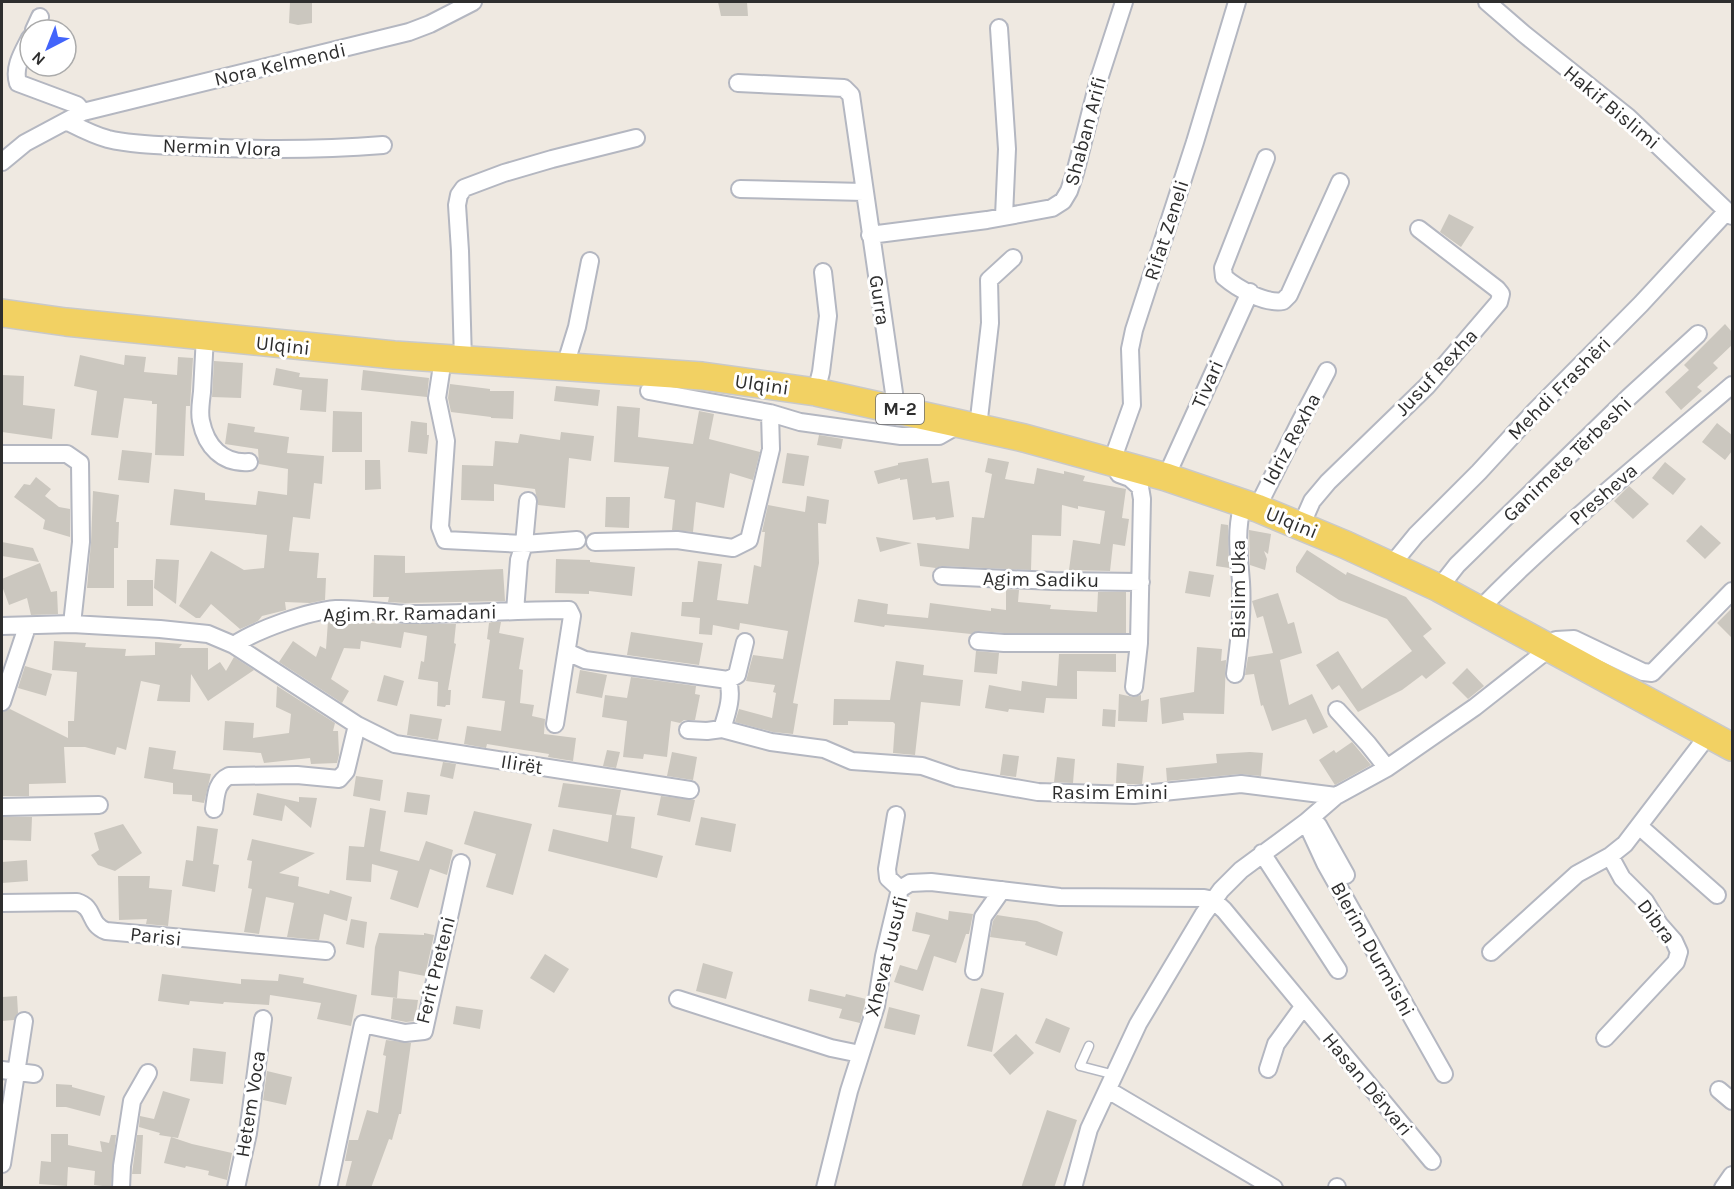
<svg xmlns="http://www.w3.org/2000/svg" width="1734" height="1189" viewBox="0 0 1734 1189" font-family="Karla,sans-serif">
	<style>
		.building { fill: #cbc7bf }
		.lines { fill: none; stroke-linecap: round; stroke-linejoin: round }
		.service-casing { stroke: #b4b7c1; stroke-width: 11 }
		.minor-casing { stroke: #b4b7c1; stroke-width: 20 }
		.primary-casing { stroke: #c9c9c9; stroke-width: 30 }
		.service { stroke: #fff; stroke-width: 8 }
		.minor { stroke: #fff; stroke-width: 16 }
		.primary { stroke: #f2d163; stroke-width: 27 }
		.labels { text-anchor: middle; stroke-width: 6; stroke-linejoin: round; paint-order: stroke }
		.shield { fill: #fff; stroke: #6d6d6d; stroke-width: 1.5 }
		.shield-label { font-size: 18px; font-weight: bold; fill: #2e2e2e }
		.street-label { font-size: 20px; fill: #2e2e2e; stroke: #fff }
	</style>
	<rect width="100%" height="100%" fill="#efe9e1"/>
	<path class="building" d="M290 2H312V23L298 25 289 23Z
		M718 2H747L748 16H721Z
		M1449 214 1474 227 1461 247 1440 232Z
		M1725 324 1732 332V345L1713 363 1718 368 1697 387 1702 391 1681 410 1665 392 1689 370 1684 365Z
		M80 355 124 365 125 355 146 357 144 372 177 375 178 357 193 358 190 406H186L184 456 155 455 157 404H152V401L124 398 118 438 91 435 97 391 74 386Z
		M214 361 243 363 241 398 212 397Z
		M276 368 300 373 299 377 328 379 326 412 300 410 302 390 273 385Z
		M363 370 429 378 427 397 361 390Z
		M2 375 24 376 23 405 55 409 52 439 2 432Z
		M450 384 490 389V391H514L513 419 491 418V417L451 412 448 398Z
		M556 386 600 390 598 406 554 401Z
		M617 406 640 408 638 437 693 444 699 411 714 414 709 439 760 452 753 480 730 473 724 508 696 502 693 532 672 530 675 500 664 498 669 467 614 462Z
		M333 411 362 412V452H332Z
		M411 421 427 423V435H429L427 454 408 452Z
		M228 423 255 427 254 432 289 437 287 453 324 456 322 484 314 483 310 519 293 517 289 551 319 553 317 578H326L325 600 310 603 285 602 286 610 262 616 258 621 240 629 211 604 200 618H196L179 606 211 551 244 570 264 568 267 535 170 525 174 489 205 493V500L256 505 258 491 287 495 288 469 259 464 258 449 225 444Z
		M1717 423 1732 435V451L1725 460 1702 442Z
		M561 432 594 436 591 461 569 458 565 508 538 505 535 489 494 484V501L461 500 462 465 493 466 495 441 518 443 520 434 560 440Z
		M819 435 843 439 841 449 817 445Z
		M122 450 152 453 149 483 118 480Z
		M787 453 809 456 804 486 782 483Z
		M928 458 932 483 949 481 954 517 936 520 935 517 913 520 907 479 900 480V478L878 484 874 471 898 465V463Z
		M988 458 1009 462 1005 479 1034 484 1037 468 1064 474V471L1085 476 1083 481 1126 489 1122 518 1129 519 1125 546 1113 544 1110 571 1069 570 1073 540 1100 544 1105 511 1078 506V509L1062 505 1061 536 1032 535 1031 570 942 566 936 568 920 566 917 543 969 549 972 517 984 518 992 474 985 472Z
		M365 460H380L381 489 365 490Z
		M1665 462 1686 479 1673 495 1652 478Z
		M36 477 51 489 45 496 59 507 70 509V537L43 529 45 520 14 497 24 484 30 485Z
		M1629 486 1649 504 1633 519 1614 501Z
		M93 491 119 495 116 522H119L118 548H114V588H87L91 543Z
		M807 496 829 500 826 524 818 523 819 563 793 703 798 704 793 734 773 732 735 722 739 709 772 718 776 693 773 692 775 685 746 681 753 655 783 659 788 631 740 623 739 630 713 625 712 635 699 634 700 618 681 616 682 602H693L698 561 722 564 717 600 748 604 754 565 761 567 765 532H762L768 505 805 512Z
		M606 497H630L629 528 605 527Z
		M1221 524 1228 525 1229 568 1216 566Z
		M1701 525 1721 543 1705 559 1686 541Z
		M1249 530 1271 534 1268 554 1264 551 1267 559 1265 570 1250 565Z
		M876 537 912 543 880 552Z
		M2 542 33 548 39 562 2 556Z
		M1307 550 1346 575 1347 572 1406 597 1432 629 1423 636 1446 663 1426 679 1422 675 1402 690 1358 712 1339 685 1332 690 1316 665 1338 651 1362 689 1412 651 1387 619 1339 600 1296 572V567Z
		M374 555 405 556V573L503 569 505 601 405 603 388 602 389 597H373Z
		M156 559 179 560 176 604 154 588Z
		M556 559 590 560V562L635 567 632 596 589 591V594L555 593Z
		M40 563 51 592 57 591 58 614 31 615 27 598 9 605 2 586V579Z
		M1189 571 1214 575 1210 597 1185 593Z
		M127 580H153V606H127Z
		M1006 589 1019 590 1018 602 1051 605 1050 609 1097 612 1098 592H1126V633H1004L979 631 971 634 885 625 884 627 854 622 858 599 888 604 887 614 928 618 930 603 991 611V608L1006 610Z
		M1278 593 1288 624 1294 622 1302 653 1280 660 1289 705 1312 694 1328 727 1313 734 1306 719 1272 731 1263 705 1261 706 1254 674 1245 675 1248 657 1273 653 1263 616 1257 618 1252 601Z
		M1732 608V638L1717 623Z
		M337 620 385 624H456L454 643 456 644 448 690H451L450 705H446L445 707 437 706 438 682 418 679 421 661 424 662 427 636 404 632 401 648 361 641 360 649 344 648 331 679 349 691 342 703 279 662 293 641 316 657 320 646 326 649 328 621Z
		M492 622H501L499 633 524 638 519 669 523 670 520 703 534 705 532 716 545 719 544 734 576 738 573 761 548 757 549 754 487 744 486 748 464 744 467 726 501 731 505 701 482 698 490 640 487 639 489 623Z
		M631 632 703 643 699 665 627 655Z
		M54 641 86 643 85 647 126 649 125 656 155 655V642L182 644 179 648H208V670L220 662 226 671 234 657 254 670 208 701 191 674 190 702 157 701 160 685 141 681 126 750 117 747 115 755 85 747H64L66 783 29 784V796H3L2 712 10 709 68 738V721H74L77 672 52 670Z
		M1197 647 1222 649 1221 661 1226 660 1224 714 1183 713 1184 720 1162 724 1160 698 1194 692Z
		M976 651 999 653 997 674 974 672Z
		M1059 654H1116V672L1077 671V699L1046 698 1044 713 1009 709 1008 712 985 708 989 685 1021 691 1022 681 1057 686Z
		M896 661 924 665 923 675 963 680 960 706 921 702 915 755 893 753 895 724 893 722 848 721V725H833L834 699 890 700Z
		M25 666 52 674 46 696 18 688Z
		M1467 668 1484 686 1468 699 1452 683Z
		M580 670 607 675 602 698 576 693Z
		M384 675 404 681 397 706 377 701Z
		M631 677 696 686 695 694 700 695 695 720H684L680 723 671 721 667 757 644 754 643 759 623 757 627 721 602 717 605 695 627 698Z
		M277 686 335 723 333 731H338L339 755 337 763 311 764 310 758 264 763 261 753 223 750 225 721 254 723 253 738 289 733 291 714 276 707Z
		M1119 694 1133 697 1141 695V701L1149 699 1147 722 1118 721Z
		M1103 709 1116 710 1115 727 1102 726Z
		M410 714 442 719 438 740 407 735Z
		M1352 742 1371 765 1335 785 1319 760 1334 750 1336 753Z
		M149 747 176 751 173 769 211 774 204 803 192 801V795L173 794V783L144 778Z
		M607 750 620 752 616 768 603 766Z
		M672 752 697 757 693 780 667 776Z
		M1250 752 1263 753 1261 776 1240 774 1167 781 1166 768 1217 763 1216 754Z
		M1003 754 1019 756 1016 777 1000 775Z
		M1057 757 1075 759 1073 783 1054 782Z
		M443 762 456 764 453 779 440 776Z
		M1117 763 1144 766 1142 784H1116Z
		M356 776 383 780 380 801 353 796Z
		M563 783 621 790 616 815 635 817 631 848 663 856 657 878 548 851 553 829 608 842 612 815 558 807Z
		M407 792 430 795 427 815 404 812Z
		M257 793 299 802V797L317 798 311 828 285 805 282 821 253 815Z
		M661 796 695 800 690 822 657 815Z
		M370 808 386 811 380 851 419 861 426 841 453 850 447 875 430 869 418 908 390 899 398 871 372 864 371 882 346 880 349 846 364 847Z
		M474 811 532 824 513 895 486 887 496 854 464 844Z
		M2 817H32L31 841 2 840Z
		M701 817 736 824 731 852 695 845Z
		M123 824 142 853 115 871 98 865 91 855 99 850 94 833Z
		M197 826 218 829 213 864 219 865 215 892 182 886 186 860 193 861Z
		M252 839 315 853 279 873 299 877 298 886 329 894 330 890 352 897 347 921 324 914 319 940 287 937 294 903 266 897 259 934 244 932 252 889 248 888 252 861 247 860Z
		M27 860 28 881 2 883V862Z
		M118 876H150L149 888 172 890 168 926 146 924 147 919 119 920Z
		M949 911 973 914 969 934H966L956 963 934 956 923 991 894 982 900 965 917 970 930 935 912 931 916 912 948 920Z
		M997 915 1037 921 1063 932 1057 956 1025 945 1026 942 990 937 993 921Z
		M351 919 367 922 364 948 346 944Z
		M379 933 424 935V933L434 935 425 976 399 971 397 998 371 995 375 947Z
		M545 954 569 969 554 993 530 978Z
		M703 963 733 972 726 999 696 991Z
		M162 974 241 984V979L278 981 279 974 304 978 303 983 357 995 351 1026 317 1019 321 1003 270 995 269 1005 224 1002 223 1004 190 1001 189 1005 158 1001Z
		M981 988 1004 993 992 1052 967 1046Z
		M810 989 845 997 846 994 866 999 860 1023 839 1018 842 1009 808 1001Z
		M17 996 18 1013 14 1020 2 1021V997Z
		M393 998 418 1000 415 1021 406 1022 391 1019Z
		M456 1006 483 1010 480 1029 453 1024Z
		M889 1007 920 1015 915 1035 884 1028Z
		M1046 1018 1070 1028 1060 1053 1035 1043Z
		M1016 1034 1034 1053 1010 1075 993 1055Z
		M386 1040 411 1043 401 1114H399L392 1140 389 1139 371 1188H345L352 1161H345L349 1140H358L367 1110 378 1113 386 1056 383 1055Z
		M193 1048 226 1052 223 1084 190 1081Z
		M267 1071 292 1077 286 1105 263 1100Z
		M56 1084 72 1085V1087L105 1096 100 1116 66 1107H56Z
		M163 1091 190 1099 178 1138 159 1135 160 1133 139 1127 140 1116 154 1119Z
		M1047 1110 1077 1120 1065 1155 1054 1188H1021Z
		M51 1134H68V1145L102 1152 100 1141 109 1143 111 1135H116L111 1187 94 1185 95 1171 68 1167 67 1186 39 1184 41 1161 51 1162Z
		M137 1135H143L141 1174H132Z
		M171 1137 192 1144 232 1153 227 1180 208 1175 209 1171 186 1166 185 1168 164 1163Z"/>
	<g class="lines">
		<g class="service-casing">
			<path id="service" d="M1089 1046 1080 1066 1115 1075"/>
		</g>
		<g class="minor-casing">
			<path id="minor" d="M1487 2 1524 34 1628 117 1732 216
				M999 28 1007 149 1004 216
				M34 30 40 17
				M30 38C23 52 13 67 18 83L77 105 83 112
				M738 83 844 88 851 95 894 393V408
				M66 121C80 128 93 135 108 139 137 146 169 145 199 147 261 150 321 150 383 145
				M1266 158 1223 268 1224 277C1238 289 1265 304 1283 301L1289 295 1340 182
				M2 162 25 143 83 112 409 32 430 24 473 2
				M740 189 864 192
				M870 235 987 220 1052 208 1063 201 1069 191 1075 173 1099 79 1124 2
				M205 336C204 355 203 374 202 392 201 401 199 412 201 421 206 446 222 464 249 462
				M443 359 437 398 446 441 440 527 445 540 524 544 577 540
				M463 361 460 251 457 205 459 195 464 188 504 173 552 159 636 138
				M565 366 577 327 590 261
				M816 392 821 372 828 316 823 272
				M770 413 800 422 901 436H939L953 428 956 422
				M978 427 990 323 989 280 1013 258
				M2 454H67L80 463 81 542 72 624
				M1166 477 1250 292
				M1257 508 1299 424 1327 371
				M1301 526 1312 501 1328 482 1427 386 1499 302 1501 294 1497 289 1419 229
				M595 542 677 540 733 548 749 540 771 449 770 413 649 391
				M1394 566 1398 557 1416 535 1479 472 1535 411 1641 304 1727 211
				M942 576 1053 581 1141 582
				M1439 588 1457 565 1628 398 1698 334
				M1482 610 1487 602C1564 524 1649 456 1732 385
				M515 611 519 560 524 544 528 501
				M2 626 72 624 160 629 208 634 234 645 357 725 395 744 690 790
				M978 641 1004 643H1139
				M234 645C256 630 309 611 336 609 362 608 388 614 414 614 466 614 517 610 569 610L572 616 555 724
				M567 652 585 660 728 680C733 697 727 713 722 729L771 742 824 749 852 761 922 766 957 778 1038 792 1134 795 1241 784 1336 796
				M1235 674C1239 643 1243 613 1241 582 1239 556 1235 530 1243 504
				M728 680 737 675 745 642
				M1134 687 1139 643 1142 499 1140 487 1130 478 1119 474 1112 461 1132 405 1130 349 1134 330 1195 142 1237 2
				M2 702 27 627
				M1337 710 1368 744 1387 768
				M688 730 707 731 722 729
				M2 807 99 805
				M214 809C216 796 216 782 229 776L297 775 339 779 346 771 357 725
				M896 815 887 869 888 878 900 889
				M1306 822 1325 863 1444 1074
				M1318 825 1346 875
				M1639 826 1717 895
				M1262 853 1338 970
				M2 903 77 902C96 908 87 923 106 931L326 951
				M1491 952 1577 874 1610 856 1625 844 1709 734
				M974 971 983 917 1002 890
				M678 999 831 1048 860 1054
				M1605 1038 1676 962 1679 952 1674 941 1659 924 1645 901 1622 878 1610 856
				M1268 1069 1276 1044 1303 1007
				M2 1070 34 1074
				M1108 1090 1274 1188
				M1719 1090 1732 1101
				M2 1164 24 1021
				M121 1188 122 1166 132 1101 148 1073
				M236 1188 248 1133 263 1019
				M328 1188 363 1024 405 1033 424 1031 461 863
				M825 1188 849 1091 876 1006 884 956 900 889 910 883 931 882 1060 897 1204 898 1213 900 1224 910 1432 1161
				M1073 1188 1089 1129 1138 1024 1203 915 1221 890 1241 870 1306 822 1336 796 1387 768 1475 707 1541 655 1556 640 1574 639 1643 672 1652 673 1732 591
				M1337 1188V1187
				M1723 1188 1732 1175"/>
		</g>
		<g class="primary-casing">
			<path id="primary" d="M2 313 66 322 394 355 702 376 816 392 1024 438 1166 477 1257 508 1346 545 1439 588 1732 747"/>
		</g>
		<use href="#service" class="service"/>
		<use href="#minor" class="minor"/>
		<use href="#primary" class="primary"/>
	</g>
	<g class="labels">
		<rect class="shield" x="876" y="394" width="48" height="30" rx="4.5"/>
		<g class="shield-label">
			<text x="900" y="415">M-2</text>
		</g>
		<g class="street-label">
			<text transform="translate(280 64) rotate(-13)" y="7">Nora Kelmendi</text>
			<text transform="translate(1612 107) rotate(40)" y="7">Hakif Bislimi</text>
			<text transform="translate(1085 131) rotate(-75)" y="7">Shaban Arifi</text>
			<text transform="translate(222 147) rotate(2)" y="7">Nermin Vlora</text>
			<text transform="translate(1166 230) rotate(-72)" y="7">Rifat Zeneli</text>
			<text transform="translate(880 300) rotate(81)" y="7">Gurra</text>
			<text transform="translate(283 345) rotate(6)" y="7">Ulqini</text>
			<text transform="translate(1436 372) rotate(-47)" y="7">Jusuf Rexha</text>
			<text transform="translate(762 384) rotate(8)" y="7">Ulqini</text>
			<text transform="translate(1207 384) rotate(-66)" y="7">Tivari</text>
			<text transform="translate(1559 388) rotate(-45)" y="7">Mehdi Frashëri</text>
			<text transform="translate(1291 439) rotate(-62)" y="7">Idriz Rexha</text>
			<text transform="translate(1567 459) rotate(-44)" y="7">Ganimete Tërbeshi</text>
			<text transform="translate(1603 494) rotate(-41)" y="7">Presheva</text>
			<text transform="translate(1292 522) rotate(22)" y="7">Ulqini</text>
			<text transform="translate(1041 579) rotate(1)" y="7">Agim Sadiku</text>
			<text transform="translate(1238 589) rotate(-90)" y="7">Bislim Uka</text>
			<text transform="translate(410 613) rotate(-1)" y="7">Agim Rr. Ramadani</text>
			<text transform="translate(522 764) rotate(9)" y="7">Ilirët</text>
			<text x="1110" y="799">Rasim Emini</text>
			<text transform="translate(1657 921) rotate(53)" y="7">Dibra</text>
			<text transform="translate(156 936) rotate(6)" y="7">Parisi</text>
			<text transform="translate(1373 949) rotate(61)" y="7">Blerim Durmishi</text>
			<text transform="translate(886 956) rotate(-76)" y="7">Xhevat Jusufi</text>
			<text transform="translate(435 970) rotate(-76)" y="7">Ferit Preteni</text>
			<text transform="translate(1368 1084) rotate(50)" y="7">Hasan Dërvari</text>
			<text transform="translate(250 1104) rotate(-81)" y="7">Hetem Voca</text>
		</g>
	</g>
	<rect width="1734" height="1189" fill="none" stroke="#2e2e2e" stroke-width="6"/>
	<g transform="translate(48 48) rotate(222)"><circle r="28" fill="#ffffff" stroke="#ababab" stroke-width="1.5"/>
	<path d="M0-4.5L10 22L0 15L-10 22Z" fill="#4264fb"/>
	<text y="-9" font-size="16" font-weight="bold" text-anchor="middle" fill="#2e2e2e">N</text>
	</g>
</svg>
